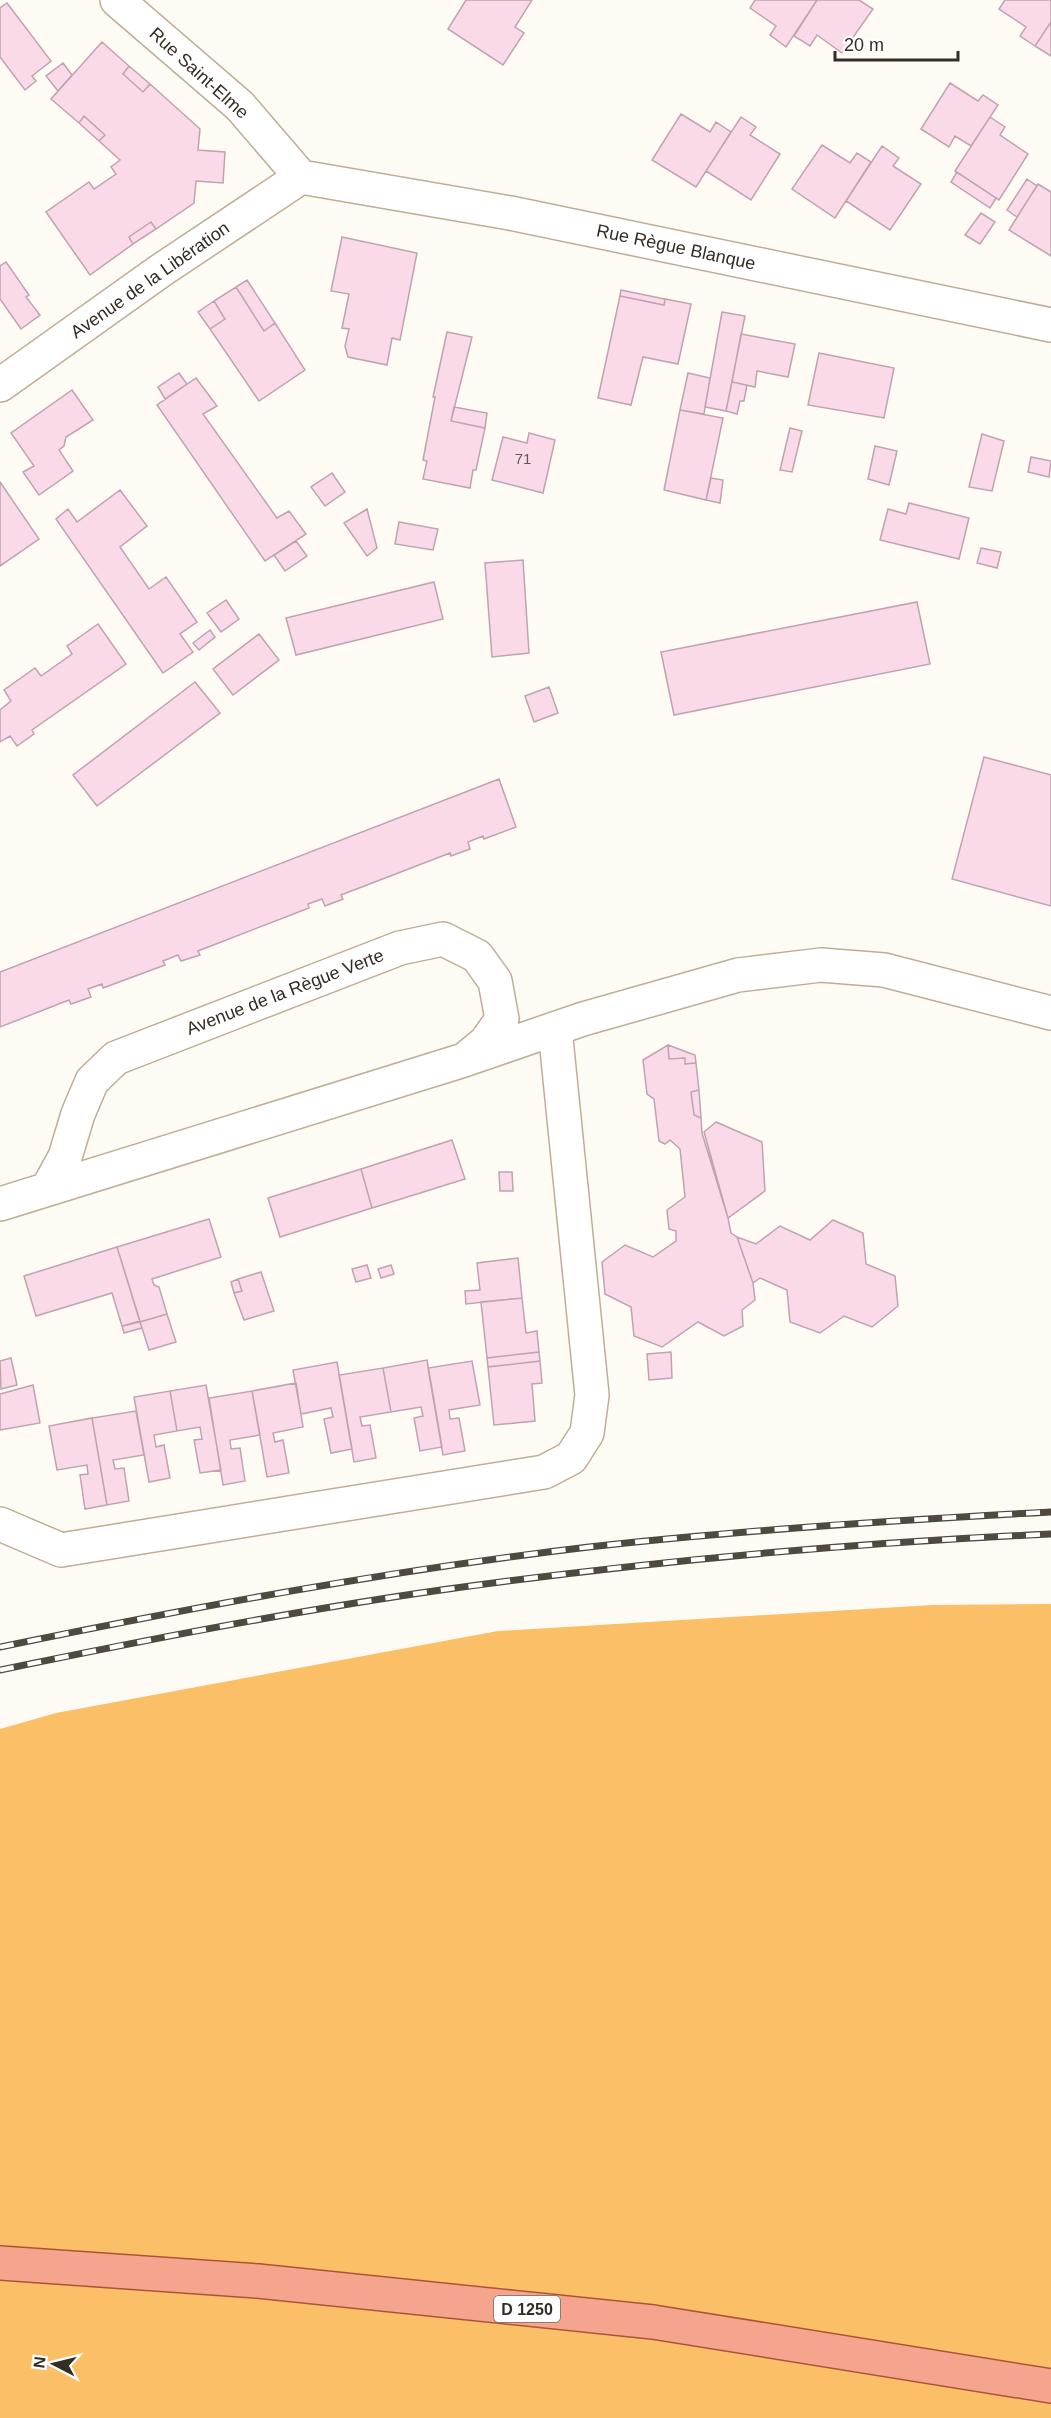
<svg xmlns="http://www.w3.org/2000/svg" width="1051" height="2418" viewBox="0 0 1051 2418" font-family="Arial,sans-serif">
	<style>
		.forest { fill: #fbbf68 }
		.building { fill: #fadae8; stroke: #c0a2b0; stroke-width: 1.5 }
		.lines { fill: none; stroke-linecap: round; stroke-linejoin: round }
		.minor-casing { stroke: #c0ad95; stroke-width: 36 }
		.primary-casing { stroke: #ad5438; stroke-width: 36 }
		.minor { stroke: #fff; stroke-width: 33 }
		.primary { stroke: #f5a58e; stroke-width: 33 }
		.rail-casing { stroke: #4f4940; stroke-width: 7 }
		.rail { stroke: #fff; stroke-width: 4.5; stroke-dasharray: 14; stroke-linecap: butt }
		.labels { text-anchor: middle; stroke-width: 5; stroke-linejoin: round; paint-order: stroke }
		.number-label { font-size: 15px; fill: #665854 }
		.shield { fill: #fff; stroke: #716c65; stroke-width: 1.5 }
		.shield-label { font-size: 16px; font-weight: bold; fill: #342d23 }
		.street-label { font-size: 18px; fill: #342d23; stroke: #fff }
	</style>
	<rect width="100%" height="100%" fill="#fefbf5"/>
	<path class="forest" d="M1051 1604V2418H0V1729L56 1713 498 1631 932 1605Z"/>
	<path class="building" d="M466 0H532L515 27 524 33 503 65 448 29Z
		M755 0H817L786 47 770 35 776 26 750 8Z
		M817 0H859L873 9 842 53 817 35 810 46 794 36Z
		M1005 0H1051V22L1035 46 1020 36 1026 27 999 9Z
		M7 3 51 61 32 76 36 81 25 90 0 57V8Z
		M1051 22V56L1035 46Z
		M102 42 129 66 123 74 143 92 150 84 200 129 198 150 225 152 223 183 196 181 194 203 156 229 151 222 129 237 133 244 90 275 46 212 89 182 94 189 116 174 111 167 120 160 99 141 105 135 84 116 79 123 51 99Z
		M63 63 72 75 58 91 46 76Z
		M129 66 150 84 143 92 123 74Z
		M950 83 978 101 983 95 998 105 971 146 955 136 949 147 921 129Z
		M681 114 710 132 716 122 731 132 696 187 652 160Z
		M84 116 105 135 99 141 79 123Z
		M741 117 756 127 750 135 780 154 751 200 706 171Z
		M990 117 1005 127 1000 135 1028 154 999 200 955 171Z
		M822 145 850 163 857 153 871 162 835 218 792 189Z
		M882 146 899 158 893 166 921 184 890 230 846 201Z
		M957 172 996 198 990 208 951 182Z
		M1027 179 1037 186 1017 217 1007 210Z
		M1038 184 1051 192V256L1009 230Z
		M981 213 995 222 980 244 965 235Z
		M151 222 156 229 133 244 129 237Z
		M342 237 417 253 400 340 392 338 387 365 348 357 345 346 349 329 342 328 349 294 331 291Z
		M6 262 29 295 26 297 40 315 21 329 0 299V266Z
		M247 280 275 323 264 331 236 287Z
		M236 287 264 331 275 323 305 370 259 401 210 329 225 319 214 301Z
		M621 290 665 299 664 305 620 296Z
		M620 296 664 305 665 299 691 304 678 364 643 357 631 405 598 398Z
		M214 301 225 319 210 329 198 312Z
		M722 312 745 316 726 411 705 407Z
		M447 332 472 337 451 421 485 428 476 470H473L470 488 423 479 427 461 423 460 435 397H433Z
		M741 334 795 344 788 377 757 371 755 387 732 382Z
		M819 353 894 368 884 418 808 405Z
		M179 373 187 384 165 399 158 387Z
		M688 373 710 378 704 414 680 410Z
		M196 378 217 406 203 414 277 518 289 511 306 534 265 561 157 405Z
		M732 382 747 385 744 401H740L737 414 726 411Z
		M72 390 93 420 66 437 64 446 59 450 73 471 39 495 23 472 34 466 11 433Z
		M454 407 487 413 485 428 451 421Z
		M680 410 723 418 706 500 664 490Z
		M790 428 802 431 792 472 780 470Z
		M529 433 555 440 543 493 492 480 503 437 527 443Z
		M982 434 1004 441 992 491 969 487Z
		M875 446 897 451 889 485 868 479Z
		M1031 457 1051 461 1049 477 1028 472Z
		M332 473 345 492 325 506 311 487Z
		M711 478 723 480 720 503 706 500Z
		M0 482 39 539 0 566Z
		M120 490 147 526 120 547 149 589 166 577 197 622 180 634 193 652 163 673 56 519 68 509 77 522Z
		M909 503 969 518 959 559 880 540 888 509 906 514Z
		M367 509 377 548 367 556 344 523Z
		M399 522 438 529 433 550 395 544Z
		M296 541 307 556 285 571 274 555Z
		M981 548 1001 552 997 568 977 563Z
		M523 560 529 653 492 657 485 563Z
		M434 582 443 619 296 655 286 618Z
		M226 600 239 619 221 632 207 613Z
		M917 602 930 664 674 715 661 652Z
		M98 624 126 664 32 730 34 734 17 746 10 736 0 742V710L11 701 4 690 35 668 41 676 72 654 67 646Z
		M210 630 215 637 199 650 193 643Z
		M259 634 279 660 233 695 213 669Z
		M195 682 220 713 97 806 73 775Z
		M549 687 558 713 534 722 525 696Z
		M984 757 1051 775V906L952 879Z
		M499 779 516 827 484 839 483 836 468 842 470 849 451 856 450 853 341 895 343 899 325 906 322 899 308 904 309 908 198 951 200 955 181 961 178 955 163 961 165 965 103 988 102 984 88 989 91 997 71 1004 69 1000 0 1027V972Z
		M668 1045 695 1055 696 1063 685 1064V1058L669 1059Z
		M668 1045 669 1059 685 1058V1064L696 1063 699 1090 691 1092 694 1115 701 1118 702 1133 728 1218 731 1233 737 1237 753 1283 755 1300 742 1310 743 1326 724 1336 698 1322 662 1347 634 1336 631 1307 605 1294 602 1262 625 1245 653 1257 676 1241V1231L669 1229 667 1210 685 1197 680 1149 670 1140 665 1144 659 1141 654 1099 647 1094 643 1060Z
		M699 1090 701 1118 694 1115 691 1092Z
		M716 1122 762 1142 765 1191 728 1218 704 1132Z
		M452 1140 465 1179 372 1208 361 1169Z
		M361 1169 372 1208 280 1237 268 1198Z
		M499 1172H512L513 1191H500Z
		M209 1219 221 1257 152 1279 154 1285 159 1287 167 1314 140 1322 117 1247Z
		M833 1220 863 1233 866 1264 895 1276 898 1306 872 1327 844 1316 820 1333 790 1322 787 1290 760 1278 753 1283 737 1237 756 1244 780 1226 810 1240Z
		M117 1247 140 1321 122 1326 112 1293 36 1316 24 1276Z
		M518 1258 522 1298 466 1304 465 1291 480 1290 477 1263Z
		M367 1265 371 1278 356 1282 352 1269Z
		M391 1265 394 1274 381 1278 378 1269Z
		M261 1272 274 1311 244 1320 234 1293 242 1291 238 1279Z
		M238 1279 242 1291 234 1293 231 1282Z
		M522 1298 526 1333 537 1331 539 1352 487 1358 481 1302Z
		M167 1314 176 1342 149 1350 140 1322Z
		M140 1322 142 1328 124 1333 122 1326Z
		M539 1352 540 1361 488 1367 487 1358Z
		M671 1352 672 1378 649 1380 647 1354Z
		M11 1358 17 1385 1 1389 0 1361Z
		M427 1360 442 1447 420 1451 414 1418 423 1416 421 1407 391 1412 383 1368Z
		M472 1361 480 1405 449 1410 450 1419 459 1418 465 1451 443 1455 428 1368Z
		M540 1361 542 1383 532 1384 535 1421 494 1425 488 1367Z
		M337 1362 352 1449 331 1453 324 1419 333 1417 331 1408 301 1414 293 1370Z
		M383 1368 391 1412 360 1417 362 1426 370 1425 376 1458 354 1462 339 1375Z
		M296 1383 303 1427 273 1433 275 1442 283 1440 289 1473 267 1477 252 1391Z
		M33 1385 40 1423 0 1430V1394Z
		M206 1385 221 1470 200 1473 194 1440 202 1439 200 1427 177 1431 170 1391Z
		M170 1391 177 1431 154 1435 156 1447 164 1445 170 1478 149 1482 134 1397Z
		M252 1391 260 1435 230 1440 231 1449 240 1448 245 1481 223 1485 209 1398Z
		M136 1411 144 1455 113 1460 115 1469 124 1468 129 1501 107 1505 92 1418Z
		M92 1418 107 1505 85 1509 80 1475 88 1474 87 1465 57 1470 49 1426Z"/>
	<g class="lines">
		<g class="minor-casing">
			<path id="minor" d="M117 0 240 106 301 177
				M301 177 510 213 1051 325
				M0 385 160 271 301 177
				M48 1188 65 1157 78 1114 92 1081 116 1058 400 948 443 939 477 956 495 981 502 1019 486 1042 469 1056
				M0 1204 464 1060 583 1019 738 975 821 965 884 970 1051 1013
				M0 1524 61 1550 544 1472 571 1458 587 1433 592 1395 555 1029"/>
		</g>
		<g class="primary-casing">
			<path id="primary" d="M0 2263 258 2281 653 2322 1051 2386"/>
		</g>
		<use href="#minor" class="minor"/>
		<use href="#primary" class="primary"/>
		<g class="rail-casing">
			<path id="rail" d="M0 1647C195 1607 391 1570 589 1547 742 1530 897 1520 1051 1512
				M0 1670C146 1640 293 1611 441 1590 643 1562 847 1543 1051 1534"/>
		</g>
		<use href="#rail" class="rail"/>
	</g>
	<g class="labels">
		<g class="number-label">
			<text x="523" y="464">71</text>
		</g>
		<rect class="shield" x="494" y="2296" width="66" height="26" rx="4.5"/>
		<g class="shield-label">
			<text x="527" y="2315">D 1250</text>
		</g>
		<g class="street-label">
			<text transform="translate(199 73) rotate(42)" y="6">Rue Saint-Elme</text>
			<text transform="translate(676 247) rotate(12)" y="6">Rue Règue Blanque</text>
			<text transform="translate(150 280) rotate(-35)" y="6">Avenue de la Libération</text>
			<text transform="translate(285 992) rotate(-21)" y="6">Avenue de la Règue Verte</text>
		</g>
	</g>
	<g transform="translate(54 2364) rotate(277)" stroke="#ffffff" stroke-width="4.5" paint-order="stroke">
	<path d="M0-4.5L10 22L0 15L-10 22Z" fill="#342d23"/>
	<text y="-9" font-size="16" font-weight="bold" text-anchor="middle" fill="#342d23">N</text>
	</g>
	<path d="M835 51v9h123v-9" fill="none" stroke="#342d23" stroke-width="3"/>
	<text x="844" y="51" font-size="18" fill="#342d23" stroke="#ffffff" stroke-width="4.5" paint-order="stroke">20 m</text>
</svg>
